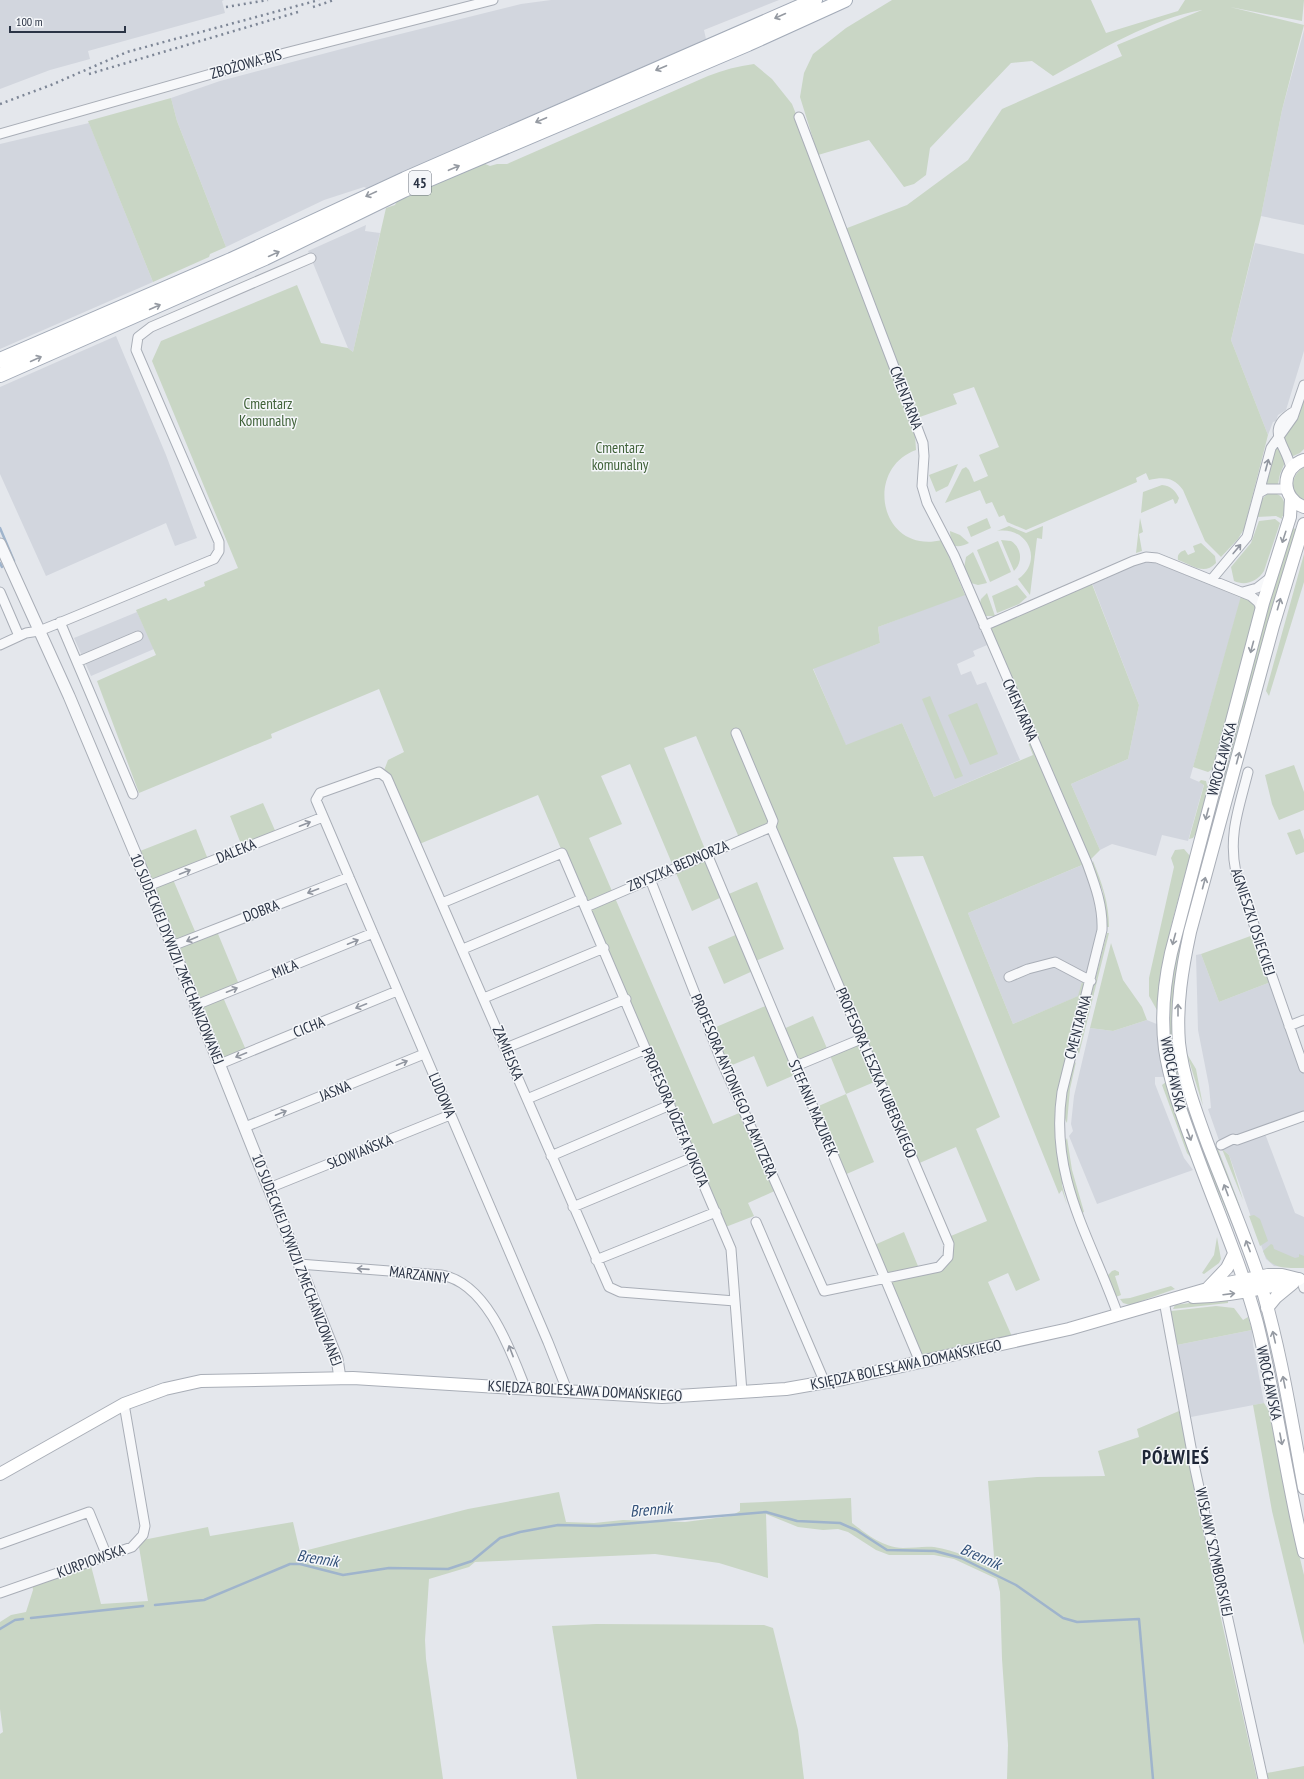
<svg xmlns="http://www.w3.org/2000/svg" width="1304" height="1779" viewBox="0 0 1304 1779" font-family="'PT Sans Narrow',sans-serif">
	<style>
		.built { fill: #d2d6de }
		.green { fill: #c9d6c5 }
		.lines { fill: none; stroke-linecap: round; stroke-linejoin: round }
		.stream { stroke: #9fb4cc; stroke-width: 2.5 }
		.minor-casing { stroke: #a9aeb7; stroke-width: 11 }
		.tertiary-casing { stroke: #a9aeb7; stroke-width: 13 }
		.secondary-casing { stroke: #a9aeb7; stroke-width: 14 }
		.primary-casing { stroke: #a3abb8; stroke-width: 16 }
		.minor { stroke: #f7f8fa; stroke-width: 9 }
		.tertiary { stroke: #f7f8fa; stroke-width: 11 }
		.secondary { stroke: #fff; stroke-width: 12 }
		.primary { stroke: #fff; stroke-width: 14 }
		.rail { stroke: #7d8696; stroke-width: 2.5; stroke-dasharray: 2 4; stroke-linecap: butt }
		.oneway { stroke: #959aa2 }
		.oneway2 { stroke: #9196a0 }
		.labels { text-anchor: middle; stroke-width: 3; stroke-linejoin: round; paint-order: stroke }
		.shield { fill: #f4f6f9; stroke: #676e7b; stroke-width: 1 }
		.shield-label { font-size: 14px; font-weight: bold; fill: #2b3445 }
		.street-label { font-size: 15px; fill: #2b3445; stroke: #f4f6f9 }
		.park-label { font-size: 15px; fill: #3f6138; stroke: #f4f6f9 }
		.water-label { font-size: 16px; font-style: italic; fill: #34527a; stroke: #f4f6f9 }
		.district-label { font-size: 19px; font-weight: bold; letter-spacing: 1px; fill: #1d2536; stroke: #f4f6f9 }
	</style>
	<rect width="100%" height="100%" fill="#e4e7ec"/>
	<path class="built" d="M0 0H224L222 1 225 13 88 51 90 59 50 70 0 89Z
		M551 0H779L704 30 706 39 696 44 470 142 369 189 364 187 324 200 226 247 177 121 171 98 220 81 372 41 521 4Z
		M1304 30V225L1261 216 1282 110Z
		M89 123 153 282 0 349V144Z
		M366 225 365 231 380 233 353 352 348 348 308 251Z
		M1255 243 1304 254V351L1286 410 1278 415 1276 421 1273 422 1268 435 1231 340Z
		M116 336 166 455 197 538 175 546 166 523 46 576 0 474V387Z
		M1149 562 1163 565 1241 598 1190 778 1204 784 1188 841 1162 835 1156 856 1112 844 1100 850 1071 784 1128 759 1139 705 1092 583 1129 566Z
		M970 592 992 643 973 651 975 656 957 664 961 675 971 671 977 685 986 682 1020 760 934 797 902 723 846 746 813 668 880 643 878 627Z
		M137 612 154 649 91 676 74 638Z
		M1087 863 1103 917 1088 992 1013 1024 968 913Z
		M1201 954 1219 1002 1273 981 1304 1068V1116L1264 1131 1295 1213 1304 1217V1268L1274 1266 1266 1259 1229 1155 1222 1149 1208 1109 1211 1108 1209 1086 1198 1030 1196 955Z
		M1147 1020 1159 1025 1165 1077H1155V1084L1184 1158 1193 1170 1097 1204 1069 1136 1073 1131 1071 1124 1074 1096 1090 1028 1113 1031Z
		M1252 1330 1253 1344 1264 1403 1191 1417 1177 1345Z"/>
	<path class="green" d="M892 0H1091L1106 33 1178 11 1185 0H1304L1302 21 1230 7 1304 25 1282 110 1261 216 1231 340 1268 435 1244 529 1238 539 1221 557 1205 541 1183 490C1173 477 1164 477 1149 480L1146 473 1136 478 1137 482 1026 530 1007 522 1004 515 999 517 992 502 986 504 980 490 945 503 962 469 966 467 969 470 974 482 988 476 979 455 999 447 974 387 953 394 957 404 914 419 916 450C863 469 880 555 942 540L965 595 878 627 880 643 813 669 846 745 902 723 934 797 1033 755 1027 740 1030 741 984 626 1090 579 1139 705 1128 759 1071 784 1100 850 1087 863 1091 888 1082 865 968 913 1013 1024 1078 996 1082 982 1085 984 1062 1092 1065 1176 1062 1185 1067 1205 1062 1190 1059 1194 923 856 893 857 1000 1117 976 1129 1040 1280 1016 1291 1008 1273 988 1282 1014 1341 920 1362 872 1246 904 1232 920 1271 943 1264 946 1238 987 1221 956 1147 915 1165 879 1080 846 1094 874 1162 842 1176 814 1108 846 1094 829 1053 796 1066 799 1073 767 1087 754 1056 725 1068 709 1030 770 1004 781 1030 813 1016 829 1053 861 1039 771 827 740 840 696 736 664 748 724 896 757 882 784 949 753 962 755 970 724 984 708 947 740 933 724 896 692 911 630 764 601 776 622 824 589 838 713 1124 744 1111 779 1189 748 1203 754 1216 723 1228 538 795 417 845 383 773 388 760 404 752 379 689 271 734 272 738 139 793 97 681 156 655 136 610 166 598 168 601 205 586 204 582 238 568 152 361 161 341 297 285 321 343 348 348 353 352 386 208 395 205 398 199 483 163 490 166 497 164H507L708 76C723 70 738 66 754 64L772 79 792 104 842 230 907 205 968 160 1002 109 1122 56 1117 45 1202 10C1155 17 1095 53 1053 76L1032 61 1011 63 930 148 926 175 914 184 904 187 869 140 818 155 800 97 804 73 813 54 846 28Z
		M171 98 177 121 226 247 210 254 209 257 153 282 88 121Z
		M1304 397V449L1300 453 1291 457 1282 440Z
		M1277 446 1286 460 1280 474 1278 484 1265 485 1274 451Z
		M958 464 948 486 936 492 929 475Z
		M1304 467V500C1288 492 1291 475 1304 467Z
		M1162 485C1171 486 1175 490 1179 498L1177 503 1175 504 1173 499 1141 513 1143 492Z
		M1268 493C1285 492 1285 503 1286 517L1282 516V519L1276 516 1256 517 1261 500Z
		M987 518 991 528 971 537 967 527Z
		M1140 518 1143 532 1139 534 1142 551 1136 553Z
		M1275 519 1280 523 1264 571C1257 582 1245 586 1234 581L1231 567 1251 543 1259 521Z
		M1009 526 1026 533 1043 526 1042 539 1037 538 1030 595 1018 579C1044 561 1028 526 997 531Z
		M1293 528 1298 530 1269 617 1196 888 1173 1034 1244 1252H1243C1216 1179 1174 1109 1169 1030 1168 1010 1170 990 1172 969L1271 596Z
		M950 531 960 535 969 543C963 546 956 548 951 544Z
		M1001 540 1011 541C1022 548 1023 562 1014 571Z
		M998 541 1011 572 990 582 977 550Z
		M1201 543 1215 556 1216 563C1204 576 1192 565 1178 560 1177 554 1180 552 1185 550L1188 555 1195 552 1193 546Z
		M973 552 987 583 978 585 971 583 964 568 966 557Z
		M1304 554V582L1269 696 1266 691Z
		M1017 585 1027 597 1019 604 997 613 992 596Z
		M987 593 995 616H985L979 607 981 599Z
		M1241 596 1254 602 1257 610 1213 769 1208 772 1193 767Z
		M930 696 963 776 955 779 922 699Z
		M977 703 998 754 970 765 948 715Z
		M1294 765 1304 792V810L1279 820 1272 804 1265 775Z
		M1201 780 1206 781 1208 789 1196 833 1193 838 1189 839 1204 785 1199 782Z
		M263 803 277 835 243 849 230 816Z
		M196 829 209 862 172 877 197 936 216 929 240 987 222 995 246 1050 224 1057 177 942 148 886 135 853Z
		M1300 829 1304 840V852L1296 855 1287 833Z
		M1184 849 1190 856C1176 908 1160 958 1158 1012L1149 996V978L1174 867 1171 858 1175 850Z
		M1093 861C1102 883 1109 903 1109 927H1107L1103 892 1092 864Z
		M1107 933H1109L1079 1054 1077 1050Z
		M1256 934 1273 981 1219 1002 1201 954Z
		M1111 943 1123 980 1142 1007 1147 1020 1113 1031 1090 1028Z
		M1187 1054 1196 1069 1203 1106Z
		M1076 1062 1070 1089 1067 1123C1060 1115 1070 1076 1073 1065Z
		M1166 1082 1195 1163 1187 1153 1162 1085Z
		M1067 1138 1072 1170 1084 1212 1082 1213 1071 1180 1065 1142Z
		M1215 1146H1217L1241 1209 1229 1185Z
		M1222 1149 1229 1155 1243 1200Z
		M1254 1215 1260 1219 1268 1241 1260 1246 1249 1216Z
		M1217 1237 1221 1259 1219 1263 1204 1274 1202 1273 1214 1255Z
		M1271 1244 1273 1245 1274 1249 1295 1258 1299 1257V1254L1304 1256V1268C1286 1268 1270 1270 1263 1251Z
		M1115 1270 1119 1272V1275L1115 1276 1121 1295 1116 1297 1107 1276 1112 1271Z
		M1171 1286 1175 1289 1130 1305 1123 1303 1120 1299 1130 1298Z
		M1212 1300H1228V1303L1173 1309 1175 1305Z
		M1216 1306 1234 1308 1243 1320 1248 1317 1252 1330 1177 1345 1171 1318V1311Z
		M1264 1403 1269 1411 1290 1517 1304 1575V1645L1272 1511 1253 1405Z
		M1179 1411 1220 1614 1257 1779H1007L1008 1745 1002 1659 1000 1592 997 1579 954 1559 934 1555H889L876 1550 848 1532 838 1529 823 1530 798 1527 766 1514 768 1578 719 1563 655 1554 475 1562 469 1567 429 1579 425 1640 426 1659 443 1779H0V1734L3 1732 0 1709V1622L11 1615 26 1612 33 1590 32 1582 90 1562 101 1604 148 1601 138 1541 208 1527 210 1536 293 1522 300 1552 468 1509 559 1492 566 1522 594 1523 623 1520 685 1522 731 1516 740 1511V1503L851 1498 852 1523C868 1535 882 1547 903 1548 914 1548 924 1546 934 1547 955 1550 976 1560 995 1569L988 1481 1037 1477 1105 1476 1098 1451 1139 1437 1137 1429Z
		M596 1624 764 1625 773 1628 798 1730 804 1779H577L552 1626Z
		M1304 1766V1779H1268L1267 1773Z"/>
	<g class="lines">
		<path class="stream" d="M0 528 14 561
			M0 563 2 567
			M155 1605 204 1600 290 1564H300L343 1575 389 1568 448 1569 472 1561 500 1538 520 1532 558 1525 599 1526 766 1512 797 1521 840 1523 856 1530 887 1550 935 1551 961 1558 1016 1585 1063 1618 1077 1622 1139 1619 1153 1779
			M31 1618 143 1606
			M0 1629 15 1620 23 1619"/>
		<g class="minor-casing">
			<path id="minor" d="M799 117 923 443 924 456 922 486 927 503 954 555 1087 863C1095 885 1103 906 1102 930L1062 1092C1049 1178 1091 1238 1118 1315
				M0 134 285 53 493 0
				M1291 469C1287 444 1262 430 1295 411
				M1259 493 1266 489H1286
				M1212 579 1247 537 1271 448 1293 417 1304 385
				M0 592 19 636
				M1243 592 1257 588 1271 577
				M60 622 133 794
				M984 626 1133 561 1146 557 1157 558 1251 596 1258 602 1262 610
				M0 645 26 633 39 631 64 621 214 559 219 551V542L136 350 138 337 151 327 311 258
				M77 662 138 636
				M736 733 773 821 771 827
				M1248 772C1239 808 1228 835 1236 873L1304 1068
				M707 854 920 1362
				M650 879 721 1060 824 1291 939 1267 948 1257 949 1244 771 827
				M148 886 323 817
				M442 903 562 853 731 1249 742 1392
				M586 907 771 827
				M172 946 349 877
				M463 949 582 899
				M1009 977 1028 969 1055 962 1091 981
				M484 998 604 948
				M196 1005 373 933
				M1289 1026 1304 1020
				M506 1048 626 999
				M220 1064 397 991
				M796 1066 861 1039
				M527 1099 646 1049
				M245 1127 424 1054
				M1221 1145 1233 1139 1237 1140 1304 1116
				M551 1156 670 1105
				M269 1188 450 1115
				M573 1207 693 1157
				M756 1222 825 1383
				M596 1260 716 1212
				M299 1264 441 1275C485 1282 509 1346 523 1382V1388
				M1301 1279 1304 1288
				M1164 1301 1195 1469 1263 1779
				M565 1391V1385L548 1342 316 800 320 793 379 772 387 778 609 1287 620 1292 735 1301
				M0 1544 89 1512 107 1556
				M0 1593 132 1547 143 1535 145 1526 124 1404"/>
		</g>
		<g class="tertiary-casing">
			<path id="tertiary" d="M0 544 69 696 135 853 337 1359 340 1378"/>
		</g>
		<g class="secondary-casing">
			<path id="secondary" d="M1304 460C1280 468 1281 499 1304 507
				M1291 499 1290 517 1263 603 1171 953C1164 984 1161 1017 1165 1049 1170 1084 1183 1117 1195 1150 1216 1208 1241 1264 1257 1323 1276 1399 1286 1477 1304 1552
				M1304 524 1273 626 1190 932C1182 969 1176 1005 1179 1043 1183 1078 1196 1112 1208 1145 1225 1189 1244 1233 1259 1278 1280 1346 1291 1417 1304 1488
				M1208 1288 1227 1268 1234 1254
				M1193 1297C1229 1296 1264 1289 1299 1279
				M1267 1308 1276 1297 1293 1283
				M0 1474 124 1404 165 1389 201 1381 353 1378 662 1397 786 1389 843 1379 1069 1329 1228 1283 1268 1275H1282L1298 1279"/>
		</g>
		<g class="primary-casing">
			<path id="primary" d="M0 360 231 260 405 179 815 0
				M0 375 265 258 404 190 748 44 845 0"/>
		</g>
		<use href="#minor" class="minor"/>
		<use href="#tertiary" class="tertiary"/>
		<use href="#secondary" class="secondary"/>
		<use href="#primary" class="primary"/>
		<path class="rail" d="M226 7 268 0
			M313 7 334 0
			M89 74 298 12
			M0 104 51 85 127 52 319 0"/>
	</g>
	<defs><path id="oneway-shaft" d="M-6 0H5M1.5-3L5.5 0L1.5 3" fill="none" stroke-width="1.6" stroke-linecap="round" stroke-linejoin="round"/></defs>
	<g class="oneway">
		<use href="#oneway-shaft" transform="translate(780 16) rotate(156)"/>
		<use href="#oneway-shaft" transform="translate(661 68) rotate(157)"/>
		<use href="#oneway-shaft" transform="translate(541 120) rotate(157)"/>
		<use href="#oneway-shaft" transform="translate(454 168) rotate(-23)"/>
		<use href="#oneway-shaft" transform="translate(371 194) rotate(155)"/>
		<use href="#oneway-shaft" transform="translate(274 254) rotate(-25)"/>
		<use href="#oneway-shaft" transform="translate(155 307) rotate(-24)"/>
		<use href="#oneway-shaft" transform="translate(36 359) rotate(-24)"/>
		<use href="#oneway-shaft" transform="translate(1284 537) rotate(108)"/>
		<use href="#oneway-shaft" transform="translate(1279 604) rotate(-74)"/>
		<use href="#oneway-shaft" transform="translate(1252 647) rotate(105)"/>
		<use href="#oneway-shaft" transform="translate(1238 758) rotate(-75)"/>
		<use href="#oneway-shaft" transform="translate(1207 814) rotate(105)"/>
		<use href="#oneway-shaft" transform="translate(1204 883) rotate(-75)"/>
		<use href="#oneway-shaft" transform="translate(1174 939) rotate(105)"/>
		<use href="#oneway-shaft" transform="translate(1178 1010) rotate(-90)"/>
		<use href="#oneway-shaft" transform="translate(1189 1135) rotate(69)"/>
		<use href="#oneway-shaft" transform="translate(1226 1190) rotate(-111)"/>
		<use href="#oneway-shaft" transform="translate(1248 1246) rotate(-111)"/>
		<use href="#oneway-shaft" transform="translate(1229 1294) rotate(-7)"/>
		<use href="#oneway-shaft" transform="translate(1274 1337) rotate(-103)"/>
		<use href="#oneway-shaft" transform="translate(1284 1382) rotate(-101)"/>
		<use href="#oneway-shaft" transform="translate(1281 1439) rotate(79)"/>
	</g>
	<g class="oneway2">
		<use href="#oneway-shaft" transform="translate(1267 465) rotate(-75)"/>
		<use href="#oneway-shaft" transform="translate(1237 549) rotate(-50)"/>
		<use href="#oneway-shaft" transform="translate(305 824) rotate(-21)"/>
		<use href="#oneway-shaft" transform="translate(185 872) rotate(-22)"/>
		<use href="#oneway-shaft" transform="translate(313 891) rotate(159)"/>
		<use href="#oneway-shaft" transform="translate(192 939) rotate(157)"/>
		<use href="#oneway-shaft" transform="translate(353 942) rotate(-22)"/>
		<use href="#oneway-shaft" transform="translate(232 990) rotate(-22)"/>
		<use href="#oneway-shaft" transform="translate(361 1006) rotate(158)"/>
		<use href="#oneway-shaft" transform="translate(241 1055) rotate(158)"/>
		<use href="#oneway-shaft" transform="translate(402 1063) rotate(-22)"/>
		<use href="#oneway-shaft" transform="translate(281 1113) rotate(-22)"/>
		<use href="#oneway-shaft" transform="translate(363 1269) rotate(-176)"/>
		<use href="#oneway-shaft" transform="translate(511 1351) rotate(-111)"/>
	</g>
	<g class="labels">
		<rect class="shield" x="409" y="171" width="22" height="24" rx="3"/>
		<g class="shield-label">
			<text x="420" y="188">45</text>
		</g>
		<g class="street-label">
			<text transform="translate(246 64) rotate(-16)" y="5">ZBOŻOWA-BIS</text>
			<text transform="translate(906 398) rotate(69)" y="5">CMENTARNA</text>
			<text transform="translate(1020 710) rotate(66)" y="5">CMENTARNA</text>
			<text transform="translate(1222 759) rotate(-75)" y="5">WROCŁAWSKA</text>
			<text transform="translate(236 851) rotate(-22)" y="5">DALEKA</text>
			<text transform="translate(678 866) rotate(-23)" y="5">ZBYSZKA BEDNORZA</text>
			<text transform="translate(261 911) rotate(-21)" y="5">DOBRA</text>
			<text transform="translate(1253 922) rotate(72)" y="5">AGNIESZKI OSIECKIEJ</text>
			<text transform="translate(177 959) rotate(68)" y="5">10 SUDECKIEJ DYWIZJI ZMECHANIZOWANEJ</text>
			<text transform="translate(285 969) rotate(-22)" y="5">MIŁA</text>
			<text transform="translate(309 1027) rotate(-22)" y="5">CICHA</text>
			<text transform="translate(1078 1027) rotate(-75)" y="5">CMENTARNA</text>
			<text transform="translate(508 1053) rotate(67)" y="5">ZAMIEJSKA</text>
			<text transform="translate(876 1073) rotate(67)" y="5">PROFESORA LESZKA KUBERSKIEGO</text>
			<text transform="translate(1173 1074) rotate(78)" y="5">WROCŁAWSKA</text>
			<text transform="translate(734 1086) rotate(67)" y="5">PROFESORA ANTONIEGO PLAMITZERA</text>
			<text transform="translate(335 1091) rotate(-22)" y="5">JASNA</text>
			<text transform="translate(442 1095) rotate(67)" y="5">LUDOWA</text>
			<text transform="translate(813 1108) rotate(67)" y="5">STEFANII MAZUREK</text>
			<text transform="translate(675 1117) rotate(67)" y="5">PROFESORA JÓZEFA KOKOTA</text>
			<text transform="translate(360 1152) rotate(-22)" y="5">SŁOWIAŃSKA</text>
			<text transform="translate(297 1260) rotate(69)" y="5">10 SUDECKIEJ DYWIZJI ZMECHANIZOWANEJ</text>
			<text transform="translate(419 1275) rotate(7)" y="5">MARZANNY</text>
			<text transform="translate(906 1365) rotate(-12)" y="5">KSIĘDZA BOLESŁAWA DOMAŃSKIEGO</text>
			<text transform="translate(1269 1383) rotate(78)" y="5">WROCŁAWSKA</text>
			<text transform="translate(585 1391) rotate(3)" y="5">KSIĘDZA BOLESŁAWA DOMAŃSKIEGO</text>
			<text transform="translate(1214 1552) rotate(78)" y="5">WISŁAWY SZYMBORSKIEJ</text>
			<text transform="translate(91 1561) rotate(-20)" y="5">KURPIOWSKA</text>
		</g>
		<g class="park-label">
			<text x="268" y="409">Cmentarz<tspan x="268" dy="17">Komunalny</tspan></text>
			<text x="620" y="453">Cmentarz<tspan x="620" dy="17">komunalny</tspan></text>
		</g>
		<g class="water-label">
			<text transform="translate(651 1509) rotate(-5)" y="6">Brennik</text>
			<text transform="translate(981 1556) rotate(24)" y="6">Brennik</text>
			<text transform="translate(318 1558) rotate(9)" y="6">Brennik</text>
		</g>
		<g class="district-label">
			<text x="1176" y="1464">PÓŁWIEŚ</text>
		</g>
	</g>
	<path d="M10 26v6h115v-6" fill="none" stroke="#2b3445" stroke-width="2"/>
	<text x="16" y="26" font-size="12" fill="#2b3445" stroke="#f4f6f9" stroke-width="3" paint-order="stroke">100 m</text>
</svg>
